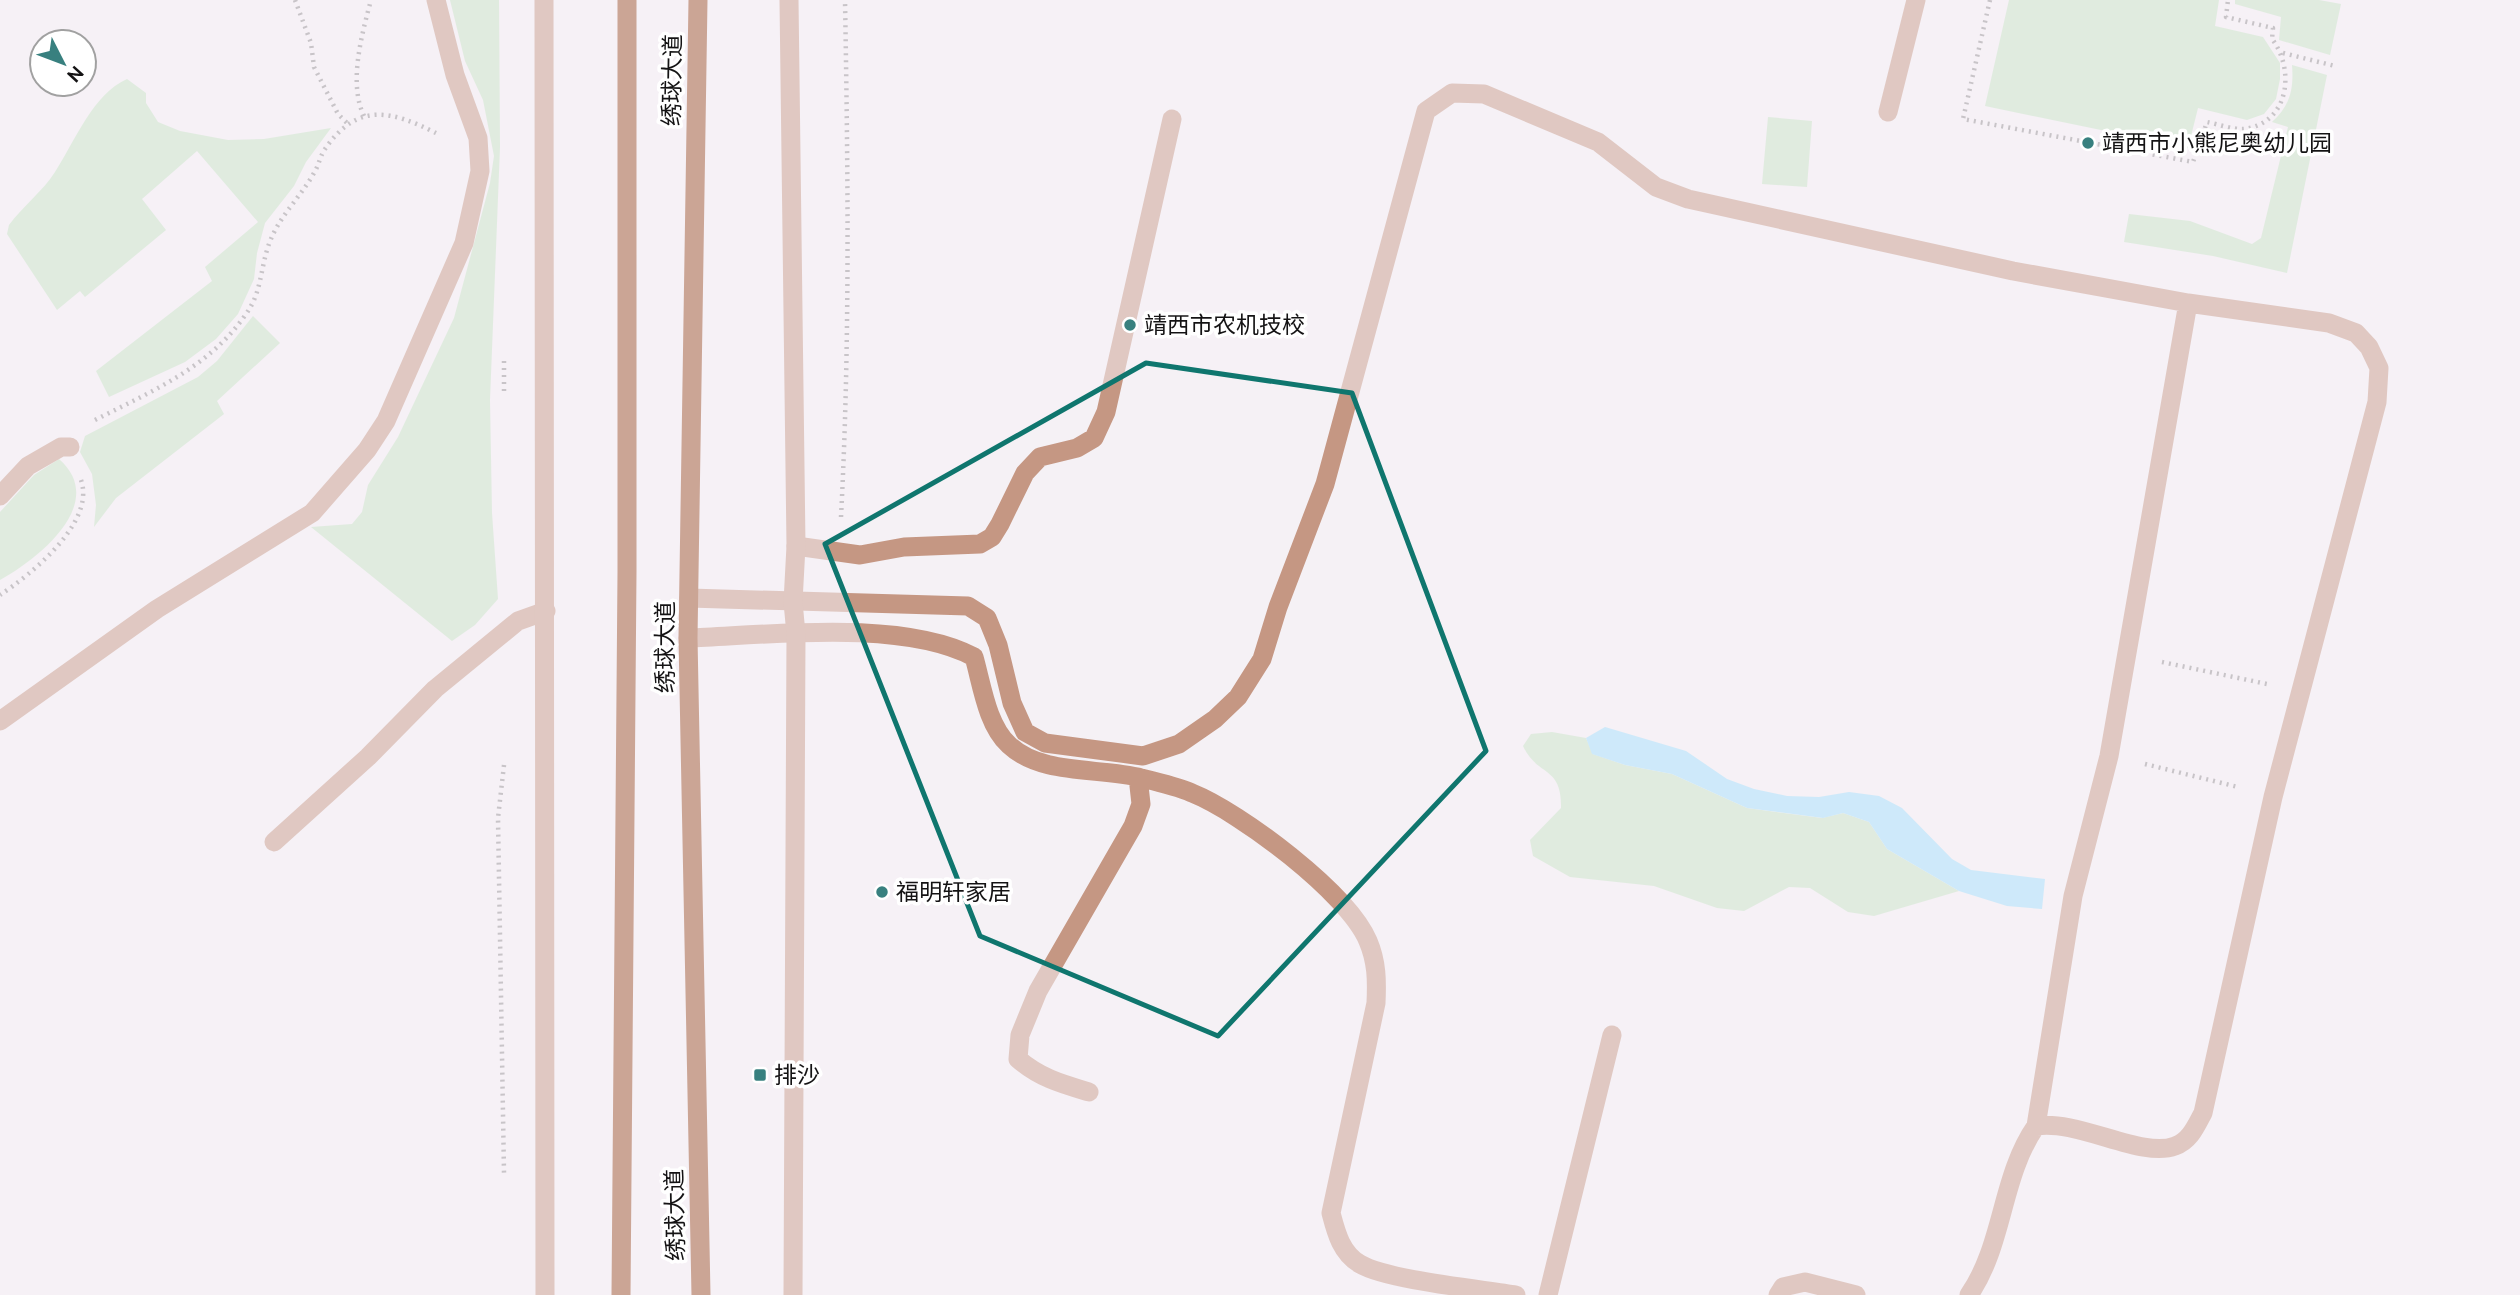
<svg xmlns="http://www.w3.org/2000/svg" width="2520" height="1295" viewBox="0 0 2520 1295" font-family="Ubuntu,'Noto Sans SC',sans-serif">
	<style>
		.green { fill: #c5e5c4 }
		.water { fill: #9de1fe }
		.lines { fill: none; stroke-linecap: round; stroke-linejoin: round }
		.path { stroke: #918f91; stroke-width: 4.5; stroke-dasharray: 2 5; stroke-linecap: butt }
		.service { stroke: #c59783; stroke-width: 19 }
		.minor { stroke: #c59783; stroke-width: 19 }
		.primary { stroke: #974920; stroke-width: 19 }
		.marked { fill: none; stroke: #0f766e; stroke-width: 5; stroke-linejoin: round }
		.poi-dot { fill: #38807f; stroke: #fff; stroke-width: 2.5 }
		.labels { text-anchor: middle; stroke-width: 7; stroke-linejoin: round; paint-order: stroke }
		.street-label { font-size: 23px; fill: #141314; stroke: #fff }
		.poi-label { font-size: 23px; fill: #141314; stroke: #fff; text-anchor: start }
	</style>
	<rect width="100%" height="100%" fill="#f5f1f5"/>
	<path class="green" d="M450 0H499L500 147 490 400 492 513 498 599 475 625 452 641 311 527 352 524 362 512 368 485 398 437 454 318 490 183 494 156 483 100 465 61Z
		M2009 0H2219L2215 26 2263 37 2280 63V79L2276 99 2264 114 2247 120 2198 108 2188 148 1985 106Z
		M2235 0H2319L2341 4 2330 55 2279 40 2281 17 2235 4Z
		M2292 65 2327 75 2287 273 2213 256 2124 242 2129 214 2190 221 2252 244 2261 238 2288 127 2272 122C2290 106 2294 89 2292 65Z
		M127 79 146 93V103L158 122 180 131 228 140 264 139 331 128 306 162 294 186 265 223 257 253 254 279 238 314 216 339 185 362 109 397 96 371 212 281 205 267 258 222 197 151 142 199 166 230 85 297 80 291 57 310 7 234 9 225C23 206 43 191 55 172 75 141 93 94 127 79Z
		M1768 117 1812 121 1807 187 1762 184Z
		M253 316 280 343 217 401 224 414 116 498 94 527 96 505 92 474 80 452 85 436 198 377 217 361Z
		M59 459C109 503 38 559 0 580V512L34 475Z
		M1552 732 1586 738 1593 754 1625 765 1672 774 1747 808 1822 818 1843 813 1869 822 1887 849 1959 891 1874 916 1848 912 1810 888 1789 887 1744 911 1717 908 1654 886 1570 877 1533 856 1530 840 1561 808C1562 765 1537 777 1523 746L1531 734Z"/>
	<path class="water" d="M1605 727 1686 751 1727 779 1754 789 1787 796 1819 797 1849 792 1879 796 1902 808 1952 859 1971 870 2045 879 2042 909 2007 906 1959 891 1887 849 1869 822 1843 813 1823 818 1747 808 1672 774 1625 765 1592 754 1586 738Z"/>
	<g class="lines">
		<path class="path" d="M295 0 311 43 314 67 338 114 349 125
			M1990 0 1963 119 2193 162 2207 122C2218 124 2233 130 2244 129 2290 123 2295 69 2272 39L2273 28 2226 17 2228 0
			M2283 53 2335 66
			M364 116C348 83 362 34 371 0
			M504 361V395
			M95 420C152 391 209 368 246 314 262 292 260 269 269 244 279 216 300 198 314 173 319 165 320 156 325 149 358 101 392 111 436 133
			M841 517C850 344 848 173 845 0
			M0 595C30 575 96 523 81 480
			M2162 662 2267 684
			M2145 764 2238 787
			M504 765 498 818 504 1173"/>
		<path class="service" d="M1888 112 1916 0
			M0 496 28 466 61 447H70
			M796 546 860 555 904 547 980 544 992 537 1000 524 1025 473 1040 457 1077 448 1094 438 1106 412 1172 119
			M689 598 968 606 987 618 998 645 1012 703 1025 732 1045 743 1143 756 1179 744 1215 719 1238 697 1262 659 1278 607 1325 484 1426 111 1452 93 1484 94 1598 142 1656 187 1688 199 2013 271 2188 303 2329 323 2356 333 2369 347 2379 368 2377 402 2273 797 2203 1113C2196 1126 2190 1141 2175 1146 2142 1159 2078 1119 2036 1126 2001 1176 2004 1244 1969 1295
			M688 638C769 635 903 619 974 657 982 685 987 725 1009 745 1042 776 1100 767 1141 778 1158 782 1176 786 1192 793 1240 812 1348 893 1368 941 1377 962 1377 981 1376 1003L1331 1213C1336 1232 1341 1253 1360 1264 1387 1280 1480 1289 1516 1295
			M274 842 368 757 435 689 518 621 546 611
			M1089 1092C1062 1084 1040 1078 1018 1059L1020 1035 1038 991 1133 826 1141 804 1138 777
			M2036 1126 2073 896 2109 756 2188 303
			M1548 1295 1612 1035
			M1778 1295 1783 1287 1805 1282 1856 1295"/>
		<path class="minor" d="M544 0 545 1295
			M789 0 796 546 793 602 796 634 793 1295
			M0 721 157 609 312 513 367 450 386 421 464 243 480 171 478 138 455 75 436 0"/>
		<path class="primary" d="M698 0 688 638 701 1295
			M621 1295 627 572V0"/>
	</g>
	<path d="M0 0H2520V1295H0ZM1146 363 1352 393 1486 751 1218 1036 980 936 825 544Z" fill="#f5f1f5" fill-opacity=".55" fill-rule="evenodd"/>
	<path class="marked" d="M1146 363 1352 393 1486 751 1218 1036 980 936 825 544Z"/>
	<g class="poi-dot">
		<circle cx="2088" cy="143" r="7"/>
		<circle cx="1130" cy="325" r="7"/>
		<circle cx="882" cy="892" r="7"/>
		<rect x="753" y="1068" width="14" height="14" rx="3.5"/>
	</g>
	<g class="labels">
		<g class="street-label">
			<text transform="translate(672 80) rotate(-89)" y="8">绣球大道</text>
			<text transform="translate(665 647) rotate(-90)" y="8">绣球大道</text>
			<text transform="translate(675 1215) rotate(-91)" y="8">绣球大道</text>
		</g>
		<g class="poi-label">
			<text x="2102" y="151">靖西市小熊尼奥幼儿园</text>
			<text x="1144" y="333">靖西市农机技校</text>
			<text x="896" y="900">福明轩家居</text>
			<text x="774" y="1083">排沙</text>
		</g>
	</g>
	<g transform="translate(63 63) rotate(132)"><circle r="33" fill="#ffffff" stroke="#a1a1a1" stroke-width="2"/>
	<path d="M0-5L12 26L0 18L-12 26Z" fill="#38807f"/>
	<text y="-10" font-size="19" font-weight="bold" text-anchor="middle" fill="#141314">N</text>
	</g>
</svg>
